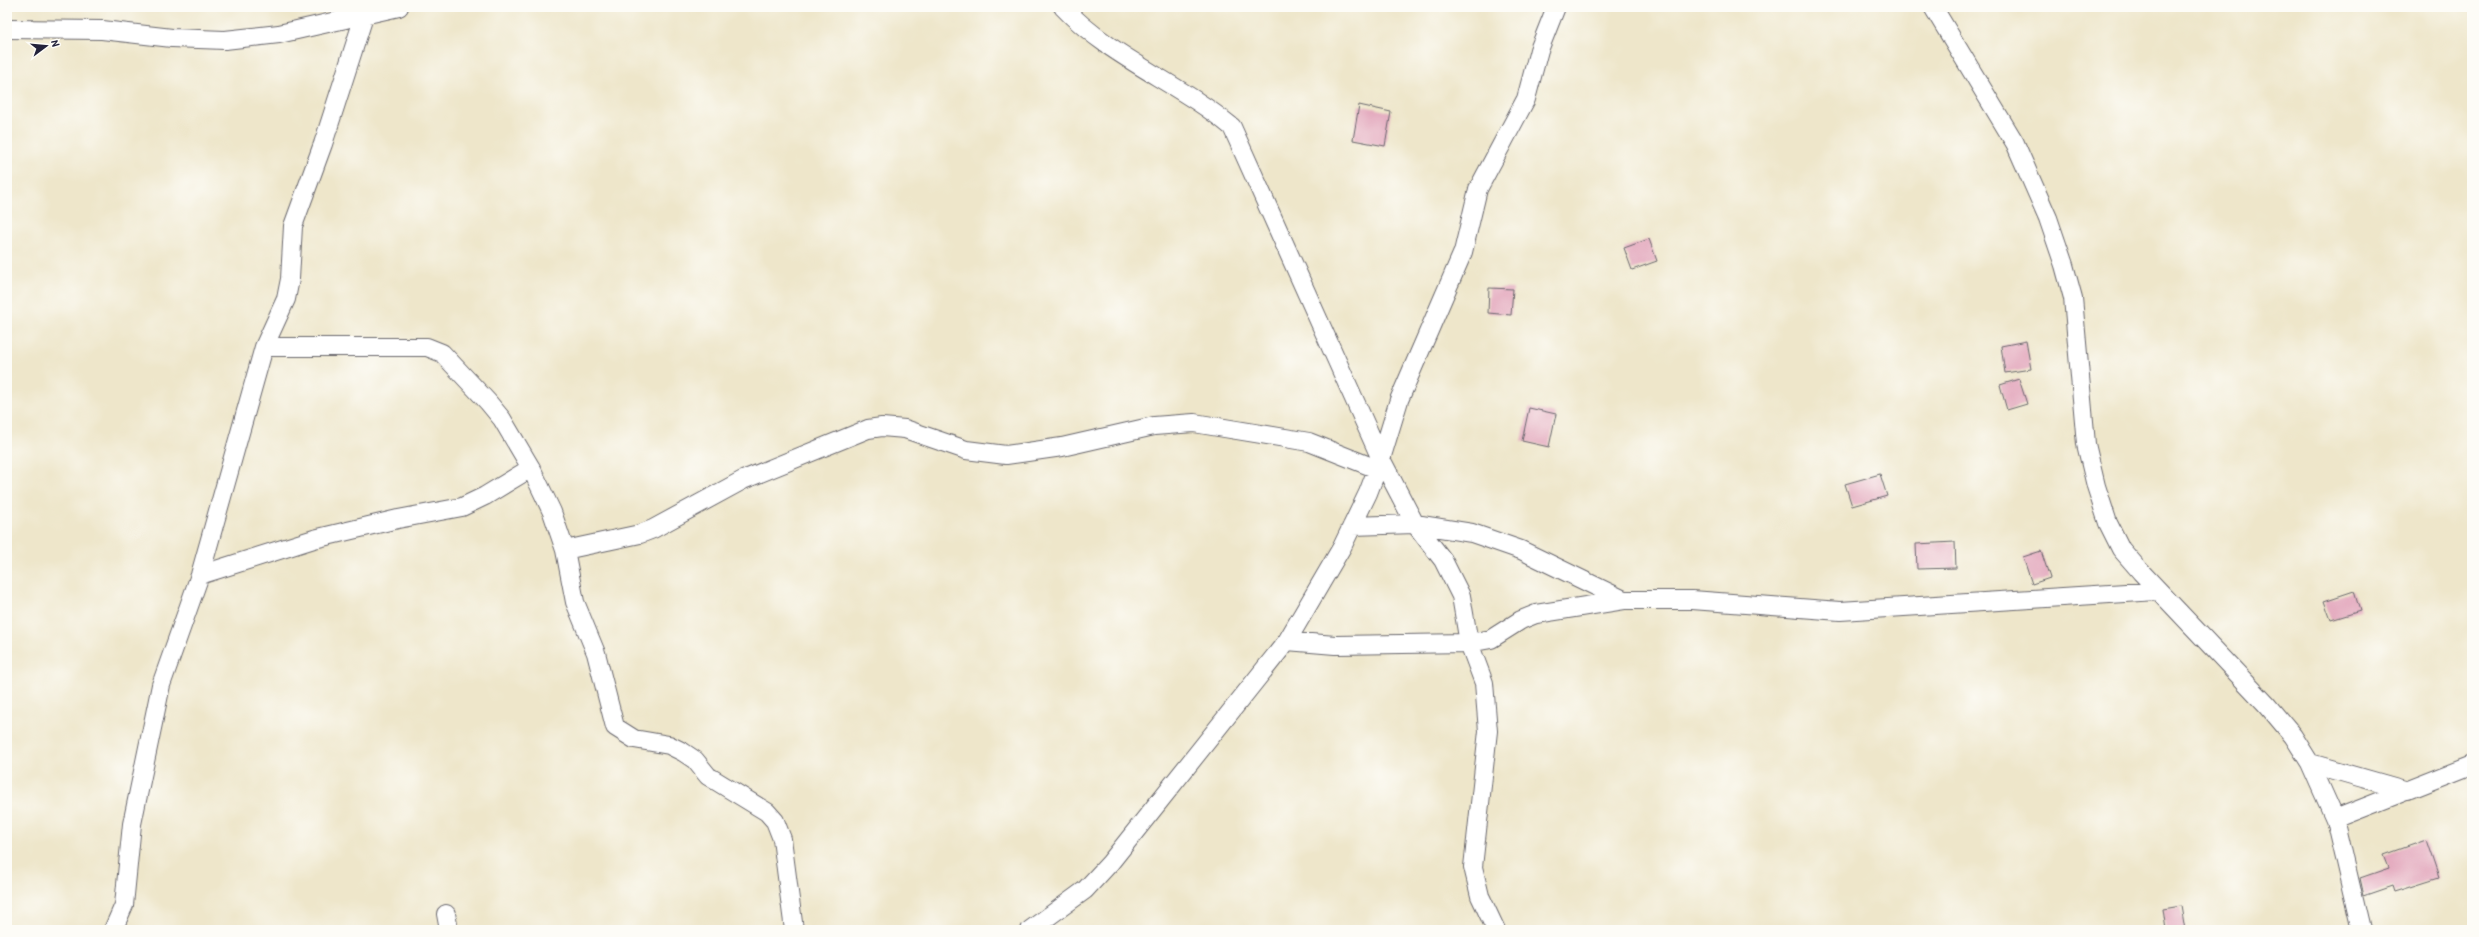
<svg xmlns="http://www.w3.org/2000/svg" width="2479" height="937" viewBox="0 0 2479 937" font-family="'Patrick Hand',sans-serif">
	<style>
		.building { fill: #e4abbf }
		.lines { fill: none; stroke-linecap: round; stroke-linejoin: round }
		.street-casing { stroke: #69676d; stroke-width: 20 }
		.street { stroke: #fff; stroke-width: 18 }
	</style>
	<rect width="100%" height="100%" fill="#fdfcf7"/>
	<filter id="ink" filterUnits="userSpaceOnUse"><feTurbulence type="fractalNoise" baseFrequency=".025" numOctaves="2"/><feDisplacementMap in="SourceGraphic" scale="8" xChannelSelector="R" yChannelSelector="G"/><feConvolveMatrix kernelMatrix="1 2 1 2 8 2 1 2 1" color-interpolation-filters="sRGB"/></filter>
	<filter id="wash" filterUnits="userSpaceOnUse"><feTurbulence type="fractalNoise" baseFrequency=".012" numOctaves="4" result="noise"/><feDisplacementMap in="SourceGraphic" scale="16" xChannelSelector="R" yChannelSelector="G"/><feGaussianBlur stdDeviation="0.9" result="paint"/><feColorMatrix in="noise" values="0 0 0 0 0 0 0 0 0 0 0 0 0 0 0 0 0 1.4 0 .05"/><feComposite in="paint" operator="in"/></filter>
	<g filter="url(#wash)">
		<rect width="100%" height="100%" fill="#eee6ca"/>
		<g id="blocks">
			<path class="building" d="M1359 105 1391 112 1385 146 1353 140Z
				M1649 239 1657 261 1632 270 1624 248Z
				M1489 288 1513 289 1511 315 1488 313Z
				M2026 341 2031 369 2005 373 2001 346Z
				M2019 379 2027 404 2007 410 2000 385Z
				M1529 408 1556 414 1549 447 1522 441Z
				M1880 474 1887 496 1852 506 1845 484Z
				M1955 542 1956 568 1917 569 1916 544Z
				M2041 551 2050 578 2032 584 2023 557Z
				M2354 591 2360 611 2331 620 2324 601Z
				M2426 840 2439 878 2395 892 2393 886 2364 896 2360 878 2389 868 2384 855Z
				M2181 906 2185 930H2166L2163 909Z"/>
		</g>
	</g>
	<g filter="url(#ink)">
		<use href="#blocks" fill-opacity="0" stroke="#69676d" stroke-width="1"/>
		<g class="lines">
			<g class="street-casing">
				<path id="street" d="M1063 7C1111 58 1178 82 1232 127L1381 459 1415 524 1443 560 1461 596 1469 643 1484 683 1488 731 1473 867 1480 896 1496 930
					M1933 7 2015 143 2048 218 2064 265 2073 298 2086 444 2096 486 2108 523 2121 549 2141 572 2267 705 2293 736 2310 763 2335 819 2361 930
					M7 29 102 30 172 38 225 40 279 34 399 7
					M264 347H427L442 353 488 402 502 419 531 468 552 512 565 550 575 602 596 653 615 727 634 739 669 745 683 752 695 760 708 776 767 812 775 821 782 839 794 930
					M1352 526 1415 524 1472 533 1521 550 1624 600
					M565 550 640 534 653 529 743 480 868 429 882 427 905 429 966 450 1006 455 1062 447 1154 426 1194 423 1309 442 1377 469
					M200 575 314 539 398 519 462 507 485 496 531 468
					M1287 641 1335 645 1469 643 1491 639 1521 620 1536 614 1624 600H1692L1840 611 2157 591
					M2310 763 2408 791
					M2335 819 2472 765
					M446 914 449 930
					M113 930 124 905 132 824 161 685 200 575 264 347 286 299 290 279 293 226 323 144 367 7
					M1030 930 1085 890 1110 863 1287 641 1342 547 1368 493 1381 459 1399 400 1463 252 1478 189 1526 99 1539 50 1556 7"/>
			</g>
			<use href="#street" class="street"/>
		</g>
	</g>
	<rect width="2479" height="937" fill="none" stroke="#fdfcf7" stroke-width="24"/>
	<g transform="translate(46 46) rotate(74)" stroke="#fdfcf7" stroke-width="3" paint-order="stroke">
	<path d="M0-3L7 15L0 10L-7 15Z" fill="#22223b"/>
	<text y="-6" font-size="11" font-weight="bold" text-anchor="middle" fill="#22223b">N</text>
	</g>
</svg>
